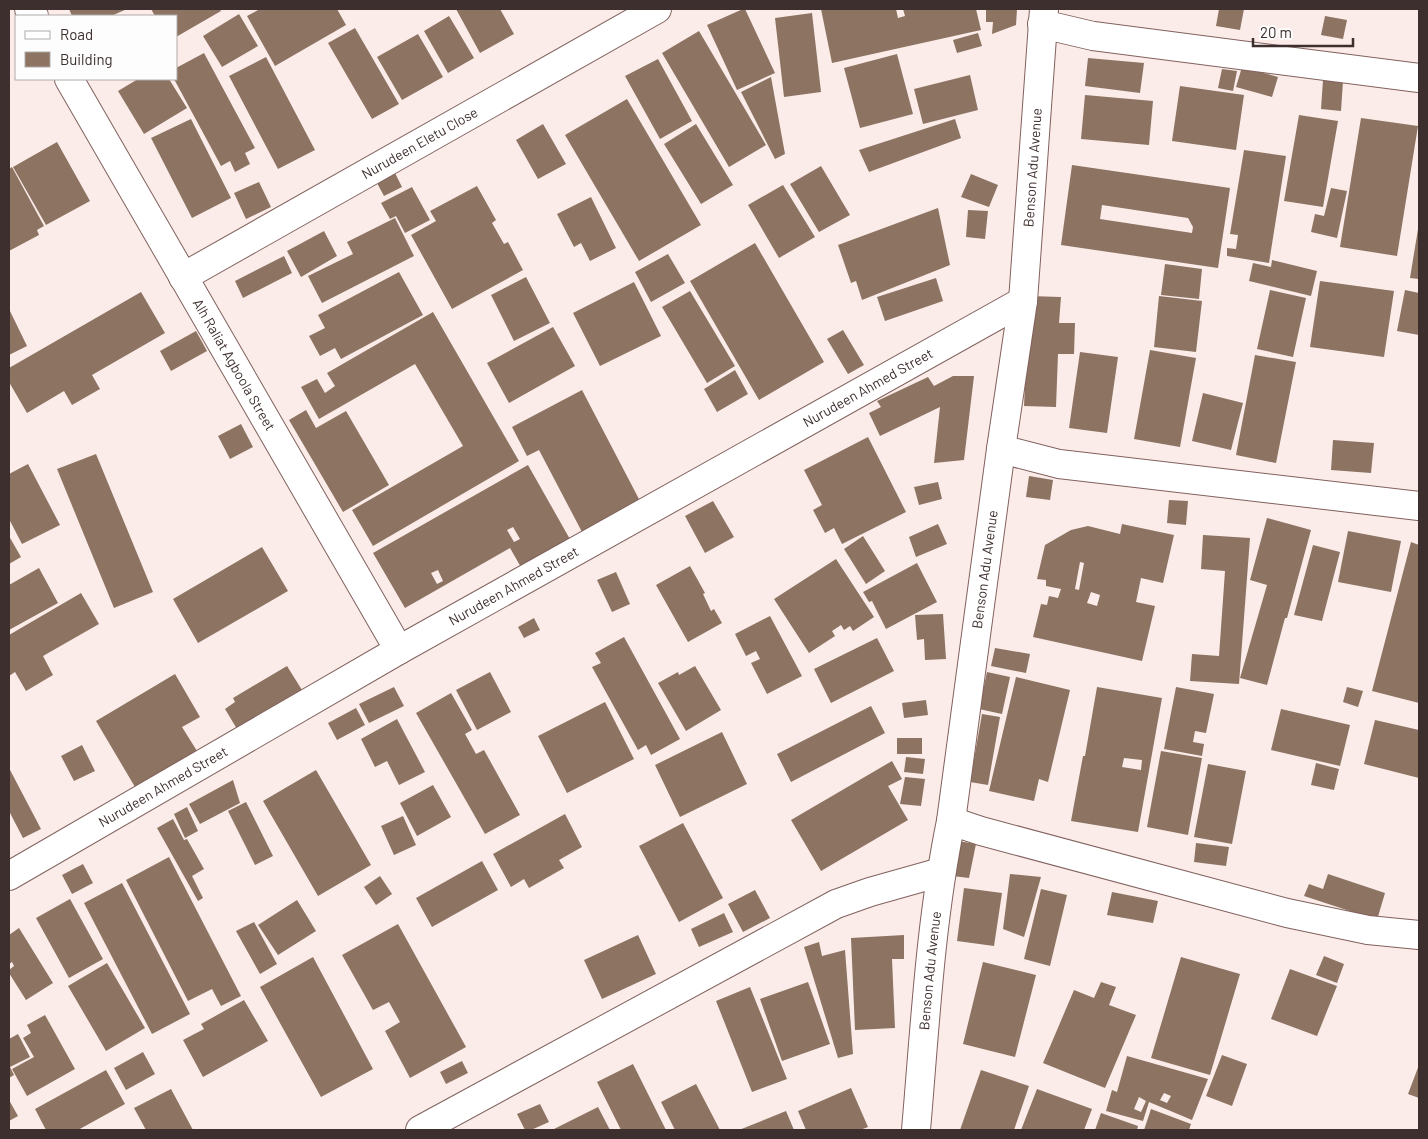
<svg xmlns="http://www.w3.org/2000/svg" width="1428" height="1139" viewBox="0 0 1428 1139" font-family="Barlow,sans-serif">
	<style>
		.building { fill: #8d7361; fill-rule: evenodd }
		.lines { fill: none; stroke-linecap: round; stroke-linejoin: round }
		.minor-casing { stroke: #81615d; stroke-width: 30 }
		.minor { stroke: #fff; stroke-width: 28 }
		.labels { text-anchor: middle; stroke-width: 5; stroke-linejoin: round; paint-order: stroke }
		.street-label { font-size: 14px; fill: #3d2f2d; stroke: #fdfdfd }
	</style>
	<rect width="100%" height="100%" fill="#fbecea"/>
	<path class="building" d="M69 9H127L111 16H72Z
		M151 9H220L221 11 176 37V16H155Z
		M260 9H337L346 25 275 66 247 16Z
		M456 9H500L514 34 480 53Z
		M743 9H745L775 73 737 90 707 25Z
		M821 9H896L898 18 905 16 903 9H976L981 30 832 63Z
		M986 9H1017L1016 25 992 34 993 22H986Z
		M1219 9H1244L1240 30 1216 26Z
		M812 13 821 92 784 97 775 18Z
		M239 14 258 46 222 67 203 36Z
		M449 16 474 58 448 73 424 31Z
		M1325 16 1347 20 1343 39 1321 35Z
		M355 28 399 104 372 119 328 43Z
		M699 31 766 145 729 167 662 53Z
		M978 33 982 46 957 53 953 40Z
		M418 34 443 77 402 100 377 57Z
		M204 53 255 148 245 153 250 164 235 172 230 161 221 166 174 79H176V68Z
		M897 54 913 114 860 128 844 68Z
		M266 57 315 150 278 169 229 76Z
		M1088 58 1144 63 1140 93 1085 86Z
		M658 59 692 121 660 139 625 76Z
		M1242 67 1278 77 1272 97 1236 87Z
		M1222 69 1237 71 1233 91 1218 88Z
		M970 75 978 110 923 124 914 89Z
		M771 77 785 154 775 159 741 92Z
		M138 79H169L187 108 144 134 118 91Z
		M1323 80 1343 81 1341 111 1321 109Z
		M1180 86 1244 95 1236 150 1172 141Z
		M1085 95 1153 101 1149 145 1081 139Z
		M627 99 701 225 639 261 565 135Z
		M1299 115 1338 121 1323 207 1284 201Z
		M1361 118 1418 126 1397 256 1340 247Z
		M191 119 231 198 192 218 151 138Z
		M955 119 961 138 869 172 859 150Z
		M543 124 566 164 538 179 516 140Z
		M696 124 733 185 701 204 664 144Z
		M57 142 90 201 46 225 13 167Z
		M1244 150 1286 156 1269 263 1227 256V248L1236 249 1238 235 1230 234Z
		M1072 165 1230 188 1218 268 1061 245ZM1102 205 1188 218 1193 227 1192 233 1100 219Z
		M821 166 850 215 819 232 790 184Z
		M12 167 44 226 37 230 39 235 9 251V169Z
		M395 173 402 187 384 196 377 183Z
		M971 174 998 185 989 207 961 197Z
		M259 182 271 207 246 219 234 193Z
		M783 185 815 237 779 258 748 205Z
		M477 186 496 220 492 223 504 244 508 242 523 270 452 309 411 235 436 221 430 211Z
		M412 187 430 220 405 233 396 216 390 219 381 203Z
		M1331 188 1347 191 1337 238 1311 232 1315 214 1324 216Z
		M591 197 616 248 590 261 581 243 574 247 557 214Z
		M938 208 950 265 862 300 856 281 851 283 838 245Z
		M968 210 988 211 985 239 966 237Z
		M395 218 414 256 322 303 308 276 353 254 347 242Z
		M1418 229H1419V279L1410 278Z
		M324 231 337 256 301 277 287 251Z
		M755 243 824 362 759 400 690 281Z
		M668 254 685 283 651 302 635 272Z
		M284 256 292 273 243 298 235 281Z
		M1272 260 1317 271 1311 296 1249 281 1253 263 1271 267Z
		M1165 264 1202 269 1199 299 1161 295Z
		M399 272 423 315 341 359 335 348 320 356 309 336 325 328 318 315Z
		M526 277 550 323 514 341 491 295Z
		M936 278 943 301 885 321 877 297Z
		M1320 281 1394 291 1384 357 1310 347Z
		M634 282 661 336 600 366 573 313Z
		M1270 290 1306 298 1293 357 1257 349Z
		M1405 290 1419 293V335L1397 331Z
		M690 291 735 366 707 383 662 307Z
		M141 292 165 333 92 375 100 389 72 405 64 391 27 413 9 382V368Z
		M1029 296 1061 297 1059 323H1075L1074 354H1058L1056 407 1024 406Z
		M1159 296 1202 301 1196 352 1154 347Z
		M9 309 27 346 9 355Z
		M433 312 519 461 373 546 352 510 463 446 415 364 319 419 301 387 317 379 325 393 335 386 327 373Z
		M553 327 575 366 509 403 487 363Z
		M843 330 864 365 848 374 827 339Z
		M196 331 207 351 171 371 160 351Z
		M1150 350 1196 358 1180 447 1134 439Z
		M1080 352 1118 357 1107 433 1069 428Z
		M1255 355 1296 362 1276 463 1236 455Z
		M735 370 748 394 717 412 704 389Z
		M953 376H974L964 460 934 463 940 407 880 436 869 413 881 407 877 401 928 377 934 386Z
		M582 390 640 501 582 532 539 450 527 456 512 427Z
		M1203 393 1243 403 1231 450 1192 441Z
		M306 410 316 428 346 411 389 485 343 512 289 420Z
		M241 424 253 447 230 459 218 436Z
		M868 437 906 512 842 544 834 528 825 533 813 510 822 505 804 470Z
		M1333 440 1374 443 1371 473 1331 470Z
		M96 454 153 592 114 608 57 469Z
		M28 464 60 525 22 544 9 519V474Z
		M528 465 571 541 522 569 510 548 405 608 373 553ZM513 527 520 539 514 542 507 530ZM438 570 443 581 437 584 431 573Z
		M1029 476 1053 480 1050 500 1026 497Z
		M938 482 942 499 919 505 914 487Z
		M1169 500 1188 501 1186 525 1167 523Z
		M713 501 734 537 705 553 685 516Z
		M1267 518 1311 530 1287 618H1285L1267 685 1240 678 1267 585 1250 580Z
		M938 524 947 544 916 557 909 537Z
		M1122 524 1174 535 1163 583 1141 578 1136 602 1155 606 1142 661 1033 637 1041 604 1047 605 1049 596 1058 598 1061 589 1046 586V580L1037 579 1045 545 1071 530 1088 526 1120 534ZM1080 562 1084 563 1079 590 1075 589ZM1091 592 1100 595 1097 606 1087 603Z
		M1348 531 1401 541 1391 592 1338 582Z
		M1203 535 1250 538 1239 684 1190 681 1192 654 1219 656 1225 571 1201 569Z
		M9 536 21 557 9 564Z
		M863 536 885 571 866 584 844 549Z
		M1411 542 1419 545V703L1372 691Z
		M1313 545 1340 552 1322 621 1294 615Z
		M262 547 288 591 198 643 173 599Z
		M836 559 874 617 853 631 850 626 844 630 841 625 832 631 835 636 809 653 774 599Z
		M917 563 937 602 886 629 872 601 869 602 863 592Z
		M690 566 705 593 703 594 711 611 714 609 722 623 688 642 656 585Z
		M39 568 58 603 9 630V585Z
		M616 572 630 604 612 612 597 580Z
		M81 593 99 624 43 656 53 675 26 691 15 672 9 676V635Z
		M943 614 946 659 925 660 924 639 917 640 915 615Z
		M770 616 802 676 767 694 751 663 760 659 756 651 746 656 735 634Z
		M534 618 540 630 524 638 518 627Z
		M624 637 680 739 651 755 646 745 638 750 592 667 601 663 595 653Z
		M877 638 894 671 831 703 814 669Z
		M995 648 1030 654 1026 673 991 666Z
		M287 666 302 690 237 729 225 709 235 702 233 698Z
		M695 666 721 710 686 731 658 683 678 672 679 675Z
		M490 672 511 712 477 730 456 690Z
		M987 672 1010 677 1002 714 979 709Z
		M175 674 200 717 182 727 197 751 135 787 96 721Z
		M1016 677 1070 690 1048 782 1039 779 1034 801 989 791Z
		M394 687 404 706 369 723 359 704Z
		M1097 687 1162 698 1138 832 1071 821 1083 756H1085ZM1124 758 1142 760 1141 770 1122 767Z
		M1176 687 1214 694 1206 733 1195 731 1193 742 1204 744 1202 756 1164 749Z
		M1347 687 1363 691 1358 707 1343 702Z
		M451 693 472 730 465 734 476 754 484 750 520 815 485 834 416 713Z
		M926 700 928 715 904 718 902 703Z
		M605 702 634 759 567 793 538 736Z
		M871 706 885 733 791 782 777 754Z
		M356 708 365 725 337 740 328 723Z
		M1281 709 1350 725 1340 766 1271 750Z
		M982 714 1000 717 988 785 970 782Z
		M397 719 425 772 399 785 387 761 375 767 361 739Z
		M1375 720 1419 730V778L1364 764Z
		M722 732 747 784 680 817 655 765Z
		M897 738H922V754H897Z
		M82 745 95 771 74 781 61 756Z
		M1161 751 1202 758 1188 835 1147 827Z
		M906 757 925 759 923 774 904 772Z
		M892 761 902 779 888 786 908 820 821 871 791 820Z
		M1316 763 1339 769 1334 790 1311 785Z
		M1208 764 1246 771 1232 844 1194 837Z
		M9 768 41 829 23 838 9 811Z
		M316 770 371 865 318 896 263 801Z
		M905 777 925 779 921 806 900 804Z
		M233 780 240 803 200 824 189 804Z
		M433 785 451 817 417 836 400 803Z
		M246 802 273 856 255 865 228 811Z
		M187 807 198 831 185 838 174 814Z
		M565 814 582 847 559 860 564 868 529 888 524 879 511 887 493 854Z
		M403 816 416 845 394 855 381 826Z
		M173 819 184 840 187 839 204 869 192 876 203 898 198 901 157 828Z
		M683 823 723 898 679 922 639 846Z
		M958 841 976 844 969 878 952 876Z
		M1196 843 1229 847 1226 866 1194 862Z
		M169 857 241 996 221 1006 212 989 188 1001 126 880Z
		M482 861 498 890 432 927 416 898Z
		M83 864 93 883 72 894 62 875Z
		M1010 874 1041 877 1024 937 1003 929Z
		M1328 874 1385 893 1377 920 1304 896 1309 884 1323 889Z
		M380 876 392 894 376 905 364 887Z
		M122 883 190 1014 152 1034 84 903Z
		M964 888 1002 893 994 946 957 941Z
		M1041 889 1067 895 1050 966 1024 959Z
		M755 890 770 918 743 932 728 904Z
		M1112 892 1158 901 1153 923 1107 915Z
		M70 899 103 959 69 978 36 918Z
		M297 900 316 931 278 955 258 925Z
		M724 913 733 932 699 947 691 929Z
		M254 922 277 964 260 974 236 931Z
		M398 924 466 1047 410 1078 385 1031 400 1022 389 1002 373 1010 342 955Z
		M19 928 53 983 26 1000 9 973V970L14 966 12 962 9 964V935Z
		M638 935 656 974 602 999 584 960Z
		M904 935V959H892L895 1028 855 1030 851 938Z
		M819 942 822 956 845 950 853 1054 838 1058 804 947Z
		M1324 956 1344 964 1337 983 1316 975Z
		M313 957 373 1069 321 1097 260 987Z
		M1181 957 1240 974 1210 1075 1151 1058Z
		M983 962 1036 975 1015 1057 963 1044Z
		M107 963 145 1028 106 1051 68 986Z
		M1290 969 1337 986 1317 1036 1271 1019Z
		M808 982 830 1044 782 1061 760 999Z
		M1101 982 1116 987 1109 1005 1136 1015 1105 1088 1043 1063 1074 990 1094 998Z
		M750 987 787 1079 752 1092 716 1001Z
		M244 1000 268 1041 203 1077 183 1040 204 1029 201 1024Z
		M45 1015 75 1069 27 1096 12 1069 34 1057 23 1038 31 1033 27 1025Z
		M18 1034 30 1057 10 1067 14 1075 9 1078V1039Z
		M143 1052 155 1074 126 1090 114 1068Z
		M1222 1055 1247 1064 1232 1106 1206 1096Z
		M1127 1056 1208 1079 1192 1120 1149 1102 1143 1121 1106 1111 1112 1090 1117 1092ZM1164 1093 1171 1096 1167 1103 1160 1100ZM1139 1097 1146 1101 1141 1112 1134 1109Z
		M462 1061 468 1073 446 1084 440 1072Z
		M633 1064 666 1130H621L597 1082Z
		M1419 1065V1098L1408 1094Z
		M106 1070 125 1104 78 1130H46L35 1109Z
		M981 1070 1029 1086 1014 1130H960Z
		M696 1084 720 1130H675L661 1102Z
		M851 1088 868 1127 860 1130H806L798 1111Z
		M171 1089 193 1130H146L134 1108Z
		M1037 1089 1092 1109 1084 1130H1021Z
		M9 1100 18 1116 9 1121Z
		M540 1104 549 1122 531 1130H525L517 1114Z
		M598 1107 610 1130H552Z
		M1151 1109 1191 1124 1189 1130H1144Z
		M786 1111 794 1130H739Z
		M1101 1113 1138 1126 1137 1130H1095Z"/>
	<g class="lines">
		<g class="minor-casing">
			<g id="minor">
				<path d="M29 9 34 16"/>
				<path d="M1042 24 1093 36 1419 78"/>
				<path id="s1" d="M69 79 399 650"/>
				<path id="s2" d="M183 277 657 9"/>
				<path d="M1001 449 1059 464 1419 506"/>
				<path d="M951 821 981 831 1287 913 1368 930 1419 935"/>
				<path id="s3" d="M9 876 399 650 1023 301"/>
				<path d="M420 1130 836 904 870 892 941 872"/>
				<path id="s4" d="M916 1130C925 1027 930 923 951 821L1001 449 1023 301 1044 9"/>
			</g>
		</g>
		<use href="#minor" class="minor"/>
	</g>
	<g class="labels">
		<g class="street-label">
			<text dy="5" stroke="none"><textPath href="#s2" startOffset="272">Nurudeen Eletu Close</textPath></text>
			<text dy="5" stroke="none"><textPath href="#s4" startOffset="970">Benson Adu Avenue</textPath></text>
			<text dy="5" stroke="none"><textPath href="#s1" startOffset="330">Alh Raliat Agboola Street</textPath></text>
			<text dy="5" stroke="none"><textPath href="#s3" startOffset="988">Nurudeen Ahmed Street</textPath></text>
			<text dy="5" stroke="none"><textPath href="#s4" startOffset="565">Benson Adu Avenue</textPath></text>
			<text dy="5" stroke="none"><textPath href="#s3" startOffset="582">Nurudeen Ahmed Street</textPath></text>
			<text dy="5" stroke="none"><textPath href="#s3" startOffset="178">Nurudeen Ahmed Street</textPath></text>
			<text dy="5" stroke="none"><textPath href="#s4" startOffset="160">Benson Adu Avenue</textPath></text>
		</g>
	</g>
	<rect width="1428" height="1139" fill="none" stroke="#3d2f2d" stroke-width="20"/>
	<rect x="15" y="15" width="162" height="65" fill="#fdfdfd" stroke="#b0abaa"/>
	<rect x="25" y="31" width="25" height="8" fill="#ffffff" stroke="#b0abaa"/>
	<text x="60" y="40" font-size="15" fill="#3d2f2d">Road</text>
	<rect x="25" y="52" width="25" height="15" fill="#8d7361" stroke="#b0abaa"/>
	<text x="60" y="65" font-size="15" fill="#3d2f2d">Building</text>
	<path d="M1253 38v8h100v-8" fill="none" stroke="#3d2f2d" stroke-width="2.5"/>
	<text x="1260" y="38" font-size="15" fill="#3d2f2d" stroke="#fdfdfd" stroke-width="4" paint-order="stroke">20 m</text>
</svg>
